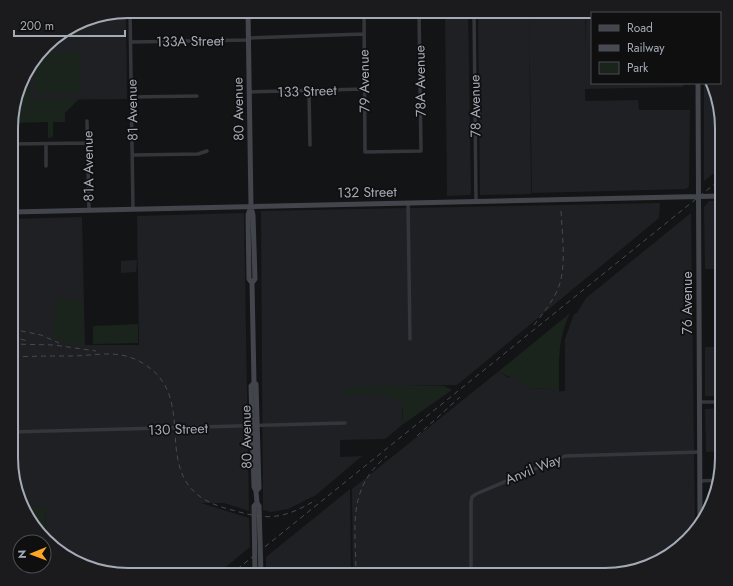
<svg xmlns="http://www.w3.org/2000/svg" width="733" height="586" viewBox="0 0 733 586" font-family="Jost,sans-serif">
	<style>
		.built { fill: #1f2023 }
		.green { fill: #1b241c }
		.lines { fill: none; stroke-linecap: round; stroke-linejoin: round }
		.minor { stroke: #34363b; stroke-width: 3.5 }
		.secondary { stroke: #42454b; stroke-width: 5 }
		.rail { stroke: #474a50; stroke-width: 1; stroke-dasharray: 5 4; stroke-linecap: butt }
		.labels { text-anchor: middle; stroke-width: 3.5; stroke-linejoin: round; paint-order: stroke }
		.street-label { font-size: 14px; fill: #a4abb7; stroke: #0f0f10 }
		.rim { fill: none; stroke: #a4abb7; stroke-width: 2 }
	</style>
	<rect width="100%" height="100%" fill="#131415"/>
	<path class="built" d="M126 11 127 99 30 100 29 66 51 40 90 17Z
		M445 11H468L471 194 469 195 447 196Z
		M478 11H585L586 51H589H586V11L620 13H592V83H687L682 87 585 89V101L638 100 639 110H690L689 187 685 189 532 193 529 14 531 194 480 195Z
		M704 83H713L722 128V167L704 181Z
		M709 201H722V269H705L704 207Z
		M660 203 659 218 457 385 403 386 402 425 385 439 340 440V457L362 456 316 495 288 509 271 512 263 510 261 211Z
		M244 213 249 511 224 503H201L249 518 250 547 216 575H121L83 566 46 541 45 507H23L11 466 12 219 82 217 85 345H139L137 216Z
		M691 213 695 530 688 541 650 566 605 575H353L352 489 499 371 507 377 522 380 529 389 550 388 555 392 565 391V339L574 314 577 313 586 298Z
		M137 260 136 272 121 273V261Z
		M705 347H722V396H705Z
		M722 408V451L706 452 705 409Z
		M350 489 351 575H266V557Z"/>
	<path class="green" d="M80 28 81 38 63 39 62 33 71 29Z
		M41 52H81V93L35 94 34 60Z
		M29 66 30 99H79L65 113V122H53V137L48 138V122L12 123V113L27 70Z
		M83 299V346L52 338 56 300Z
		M570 313C557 340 559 363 559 392H555L550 388 529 389C519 377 511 380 499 371Z
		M138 324V343L93 344V326Z
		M391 386H444L452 390 402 425C402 419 404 411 402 406 398 391 357 395 346 396L345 387Z
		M22 505 23 507 45 506 46 541 23 510Z"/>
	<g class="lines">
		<path class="minor" d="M130 11 133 209
			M364 11 365 152 421 151 419 11
			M474 11 476 202
			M249 38 364 34
			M131 42 249 40
			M309 91 310 145
			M249 92 365 89
			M131 97 197 96
			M87 121 89 210
			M12 144 87 143
			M46 144V166
			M133 155 198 154 207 151
			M408 203 410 339
			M699 402H722
			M11 432 345 423
			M700 481 718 480
			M471 575V502L472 497 476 494 565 456 700 452"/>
		<path class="secondary" d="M248 11 251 207 253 215 255 279 252 283 254 383 256 384 259 488 256 491 257 503 259 506 261 575
			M698 83 700 523
			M251 207 248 215 249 279 252 283
			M12 212 722 196
			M254 383 251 386 254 487 256 491
			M255 575 254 506 257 503"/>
		<path class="rail" d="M534 325C544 312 555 299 560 283 566 263 562 232 561 211
			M12 329 41 335 59 343
			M12 337 28 341
			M12 344 54 345 96 351
			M14 357C34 356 54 356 74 356 99 355 121 349 144 364 198 397 153 465 202 498 213 505 224 508 236 511 270 521 285 518 316 500
			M417 436 460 397
			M230 575 722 178
			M356 575C356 527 346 489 387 456"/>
	</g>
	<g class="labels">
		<g class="street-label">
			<text transform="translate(190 41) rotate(-1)" y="5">133A Street</text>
			<text transform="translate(364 81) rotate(-91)" y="5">79 Avenue</text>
			<text transform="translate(420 81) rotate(-91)" y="5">78A Avenue</text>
			<text transform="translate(307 91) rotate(-2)" y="5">133 Street</text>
			<text transform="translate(475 106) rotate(-91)" y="5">78 Avenue</text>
			<text transform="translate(238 109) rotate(-91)" y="5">80 Avenue</text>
			<text transform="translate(132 110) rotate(-91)" y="5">81 Avenue</text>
			<text transform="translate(88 166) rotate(-91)" y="5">81A Avenue</text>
			<text transform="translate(367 192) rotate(-1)" y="5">132 Street</text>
			<text transform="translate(687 303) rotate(-90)" y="5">76 Avenue</text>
			<text transform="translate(178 429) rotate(-2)" y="5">130 Street</text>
			<text transform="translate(246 437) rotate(-91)" y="5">80 Avenue</text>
			<text transform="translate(533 469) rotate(-22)" y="5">Anvil Way</text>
		</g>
	</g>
	<path d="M0 0H733V586H0ZM128 18H605A110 110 0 0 1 715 128V458A110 110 0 0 1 605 568H128A110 110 0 0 1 18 458V128A110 110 0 0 1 128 18Z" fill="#1b1b1d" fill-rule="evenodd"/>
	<path class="rim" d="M128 18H605A110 110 0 0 1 715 128V458A110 110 0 0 1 605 568H128A110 110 0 0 1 18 458V128A110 110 0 0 1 128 18Z"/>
	<rect x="591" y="12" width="130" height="72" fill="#0f0f10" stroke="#4b4d53"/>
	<rect x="599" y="25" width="20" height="6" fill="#42454b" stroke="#4b4d53"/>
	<text x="627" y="32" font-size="12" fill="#a4abb7">Road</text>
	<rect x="599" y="45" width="20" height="6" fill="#474a50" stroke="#4b4d53"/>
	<text x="627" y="52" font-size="12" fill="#a4abb7">Railway</text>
	<rect x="599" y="62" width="20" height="12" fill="#1b241c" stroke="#4b4d53"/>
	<text x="627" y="72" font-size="12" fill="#a4abb7">Park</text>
	<g transform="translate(32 554) rotate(269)"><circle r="19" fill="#0f0f10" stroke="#4b4d53"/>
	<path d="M0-3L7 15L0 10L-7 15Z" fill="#fea523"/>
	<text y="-6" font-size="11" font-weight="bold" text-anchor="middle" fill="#a4abb7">N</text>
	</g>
	<path d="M14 30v6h111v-6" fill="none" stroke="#a4abb7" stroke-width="2"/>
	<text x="20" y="30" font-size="12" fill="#a4abb7" stroke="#0f0f10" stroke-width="3" paint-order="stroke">200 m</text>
</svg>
